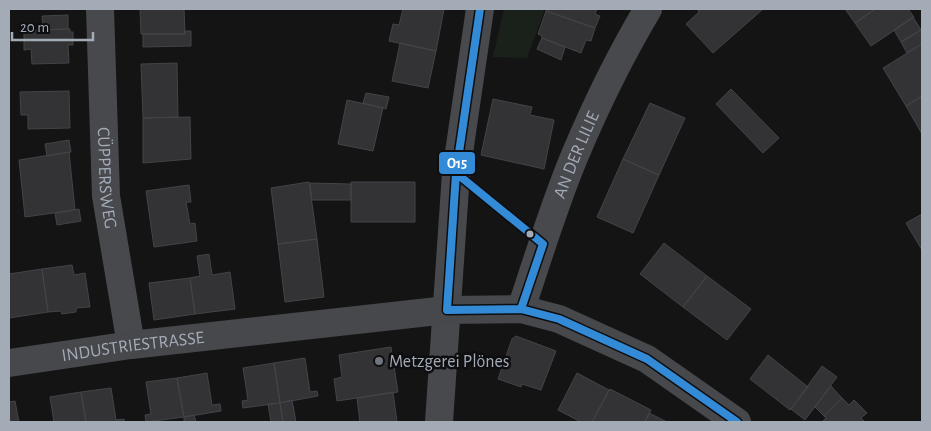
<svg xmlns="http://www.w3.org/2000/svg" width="931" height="431" viewBox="0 0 931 431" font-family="'Alegreya Sans',sans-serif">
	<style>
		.green { fill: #1a211a }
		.building { fill: #333335; stroke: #424448 }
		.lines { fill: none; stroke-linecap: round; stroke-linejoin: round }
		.street { stroke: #48494d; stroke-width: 28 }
		.secondary { stroke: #46484c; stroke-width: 28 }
		.bus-1-casing { stroke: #0e0e10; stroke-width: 11 }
		.bus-1 { stroke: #338bd7; stroke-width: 8 }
		.bus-dot { fill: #a3abb7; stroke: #0e0e10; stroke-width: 2 }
		.poi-dot { fill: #71767e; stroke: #0e0e10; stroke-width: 2 }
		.labels { text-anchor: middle; stroke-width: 5; stroke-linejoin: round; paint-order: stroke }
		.street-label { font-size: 18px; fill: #a3abb7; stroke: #0e0e10 }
		.poi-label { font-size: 18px; fill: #a3abb7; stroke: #0e0e10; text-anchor: start }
		.line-badge { stroke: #0e0e10; stroke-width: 2 }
		.badge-label { font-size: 14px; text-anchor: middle; font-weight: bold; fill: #fff }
	</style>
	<rect width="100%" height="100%" fill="#141414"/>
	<path class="green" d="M504 9H545L527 58 493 57Z"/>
	<path class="building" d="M140 9H184L185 34H141Z
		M403 9H444L436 51 389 41 393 24 399 25Z
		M547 9H597L595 14 600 16 595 28 546 11Z
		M701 9H763L713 53 686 24 699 12 698 11Z
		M845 9H875L855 23Z
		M875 9H908L914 17 871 46 855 23Z
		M546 11 595 28 591 41 586 40 581 53 542 38V36L538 34Z
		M68 15V29L43 30 42 16Z
		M913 17 921 30 901 42 894 30Z
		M68 29H70V32H73V45H68L69 63 32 64 31 49 24 50V34L31 33V30Z
		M921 30 922 44 907 53 901 42Z
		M184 31H191V46L143 47V34H185Z
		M542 38 565 47 561 60 537 49Z
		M400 43 436 51 428 88 392 81Z
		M922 44V96L906 106 883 68Z
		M177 63 178 117 143 118 141 64Z
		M731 89 779 138 763 153 716 104Z
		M69 91 70 128 28 129V115H21L20 92Z
		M366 93 389 97 386 109 363 103Z
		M922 96V134L906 106Z
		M493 99 532 107 530 115 554 120 544 169 481 155Z
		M347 100 383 108 373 151 338 144Z
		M650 103 685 118 659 175 623 159Z
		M190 117 191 159 143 163V118Z
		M69 140 71 152 47 156 45 144Z
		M69 152 75 210 25 217 19 160Z
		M623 159 659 175 633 233 597 217Z
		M309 182 317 239 278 244 271 188Z
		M351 182H415V222H351Z
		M310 183 351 184V200H312Z
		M189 185 191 202H186L190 224 195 223 197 241 154 247 146 191Z
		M79 209 81 221 57 225 55 213Z
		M922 214V250L906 223Z
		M317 239 324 297 285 302 278 244Z
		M664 243 707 276 683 307 640 274Z
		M209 254 212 275 230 272 235 309 195 314 190 278 200 276 197 256Z
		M72 265 74 275 85 273 90 307 76 308V312L62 314 61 311 48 312 42 269Z
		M42 269 48 312 9 318V274Z
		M707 276 751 309 727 340 683 307Z
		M190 278 195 314 154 320 149 283Z
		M516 336 556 351 541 390 522 384 521 387 498 379 512 339Z
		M391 347 398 392 337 401 334 379 342 377 339 355Z
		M768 355 808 387 790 410 750 379Z
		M305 358 310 392 317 391 318 396 280 403 274 363Z
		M274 363 280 403 243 408 242 401 248 400 243 368Z
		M822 366 837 377 805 420 791 409Z
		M207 373 212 405 220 404 221 411 184 417 177 378Z
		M577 373 609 390 592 422H581L558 410Z
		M177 378 184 417 146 422 145 415 151 414 146 382Z
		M831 386 842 398 824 416 815 407Z
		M111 388 116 420 124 419V422H86L81 392Z
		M610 389 651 410 645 422H592Z
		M81 392 86 422H54L50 397Z
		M393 392 397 422H360L357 398Z
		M842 398 849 405 854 400 867 413 861 418 865 422H822L826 418 824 416Z
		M292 400 296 422H283L280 403Z
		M15 401 19 422H9V402Z
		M280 403 283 422H271L268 404Z
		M649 413 667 422H645Z
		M194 415 196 422H184V417Z"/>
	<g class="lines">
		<g class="street">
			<path id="s1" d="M100 9 106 196 131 345"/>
			<path id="s2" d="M521 309C538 258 554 205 575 155 596 105 620 56 648 9"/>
			<path d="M439 422 456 173 480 9"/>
		</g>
		<path class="secondary" id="s3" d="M9 363 131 345 447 310 521 309 559 319 647 359 737 422"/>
		<g class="bus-1-casing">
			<path id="bus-1" d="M480 9 456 173 447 310 521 309 559 319 647 359 737 422
				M456 173 543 244 521 309"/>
		</g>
		<use href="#bus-1" class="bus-1"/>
	</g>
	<circle class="bus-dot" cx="530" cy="234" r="4.5"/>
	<circle class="poi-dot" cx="379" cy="361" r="5"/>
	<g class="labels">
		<g class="street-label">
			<text dy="6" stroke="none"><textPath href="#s2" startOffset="164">AN DER LILIE</textPath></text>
			<text dy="6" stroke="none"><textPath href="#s1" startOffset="169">CÜPPERSWEG</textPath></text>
			<text dy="6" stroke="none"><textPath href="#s3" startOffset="125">INDUSTRIESTRASSE</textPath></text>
		</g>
		<g class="poi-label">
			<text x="389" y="367">Metzgerei Plönes</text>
		</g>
	</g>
	<rect class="line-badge" x="438" y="151" width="38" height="24" rx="5" fill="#338bd7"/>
	<g class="badge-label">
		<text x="457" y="168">O15</text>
	</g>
	<rect width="931" height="431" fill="none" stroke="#a3abb7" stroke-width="20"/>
	<path d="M12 32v8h81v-8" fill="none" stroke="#a3abb7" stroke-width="2.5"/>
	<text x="20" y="32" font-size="15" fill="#a3abb7" stroke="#0e0e10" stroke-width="4" paint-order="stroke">20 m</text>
</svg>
